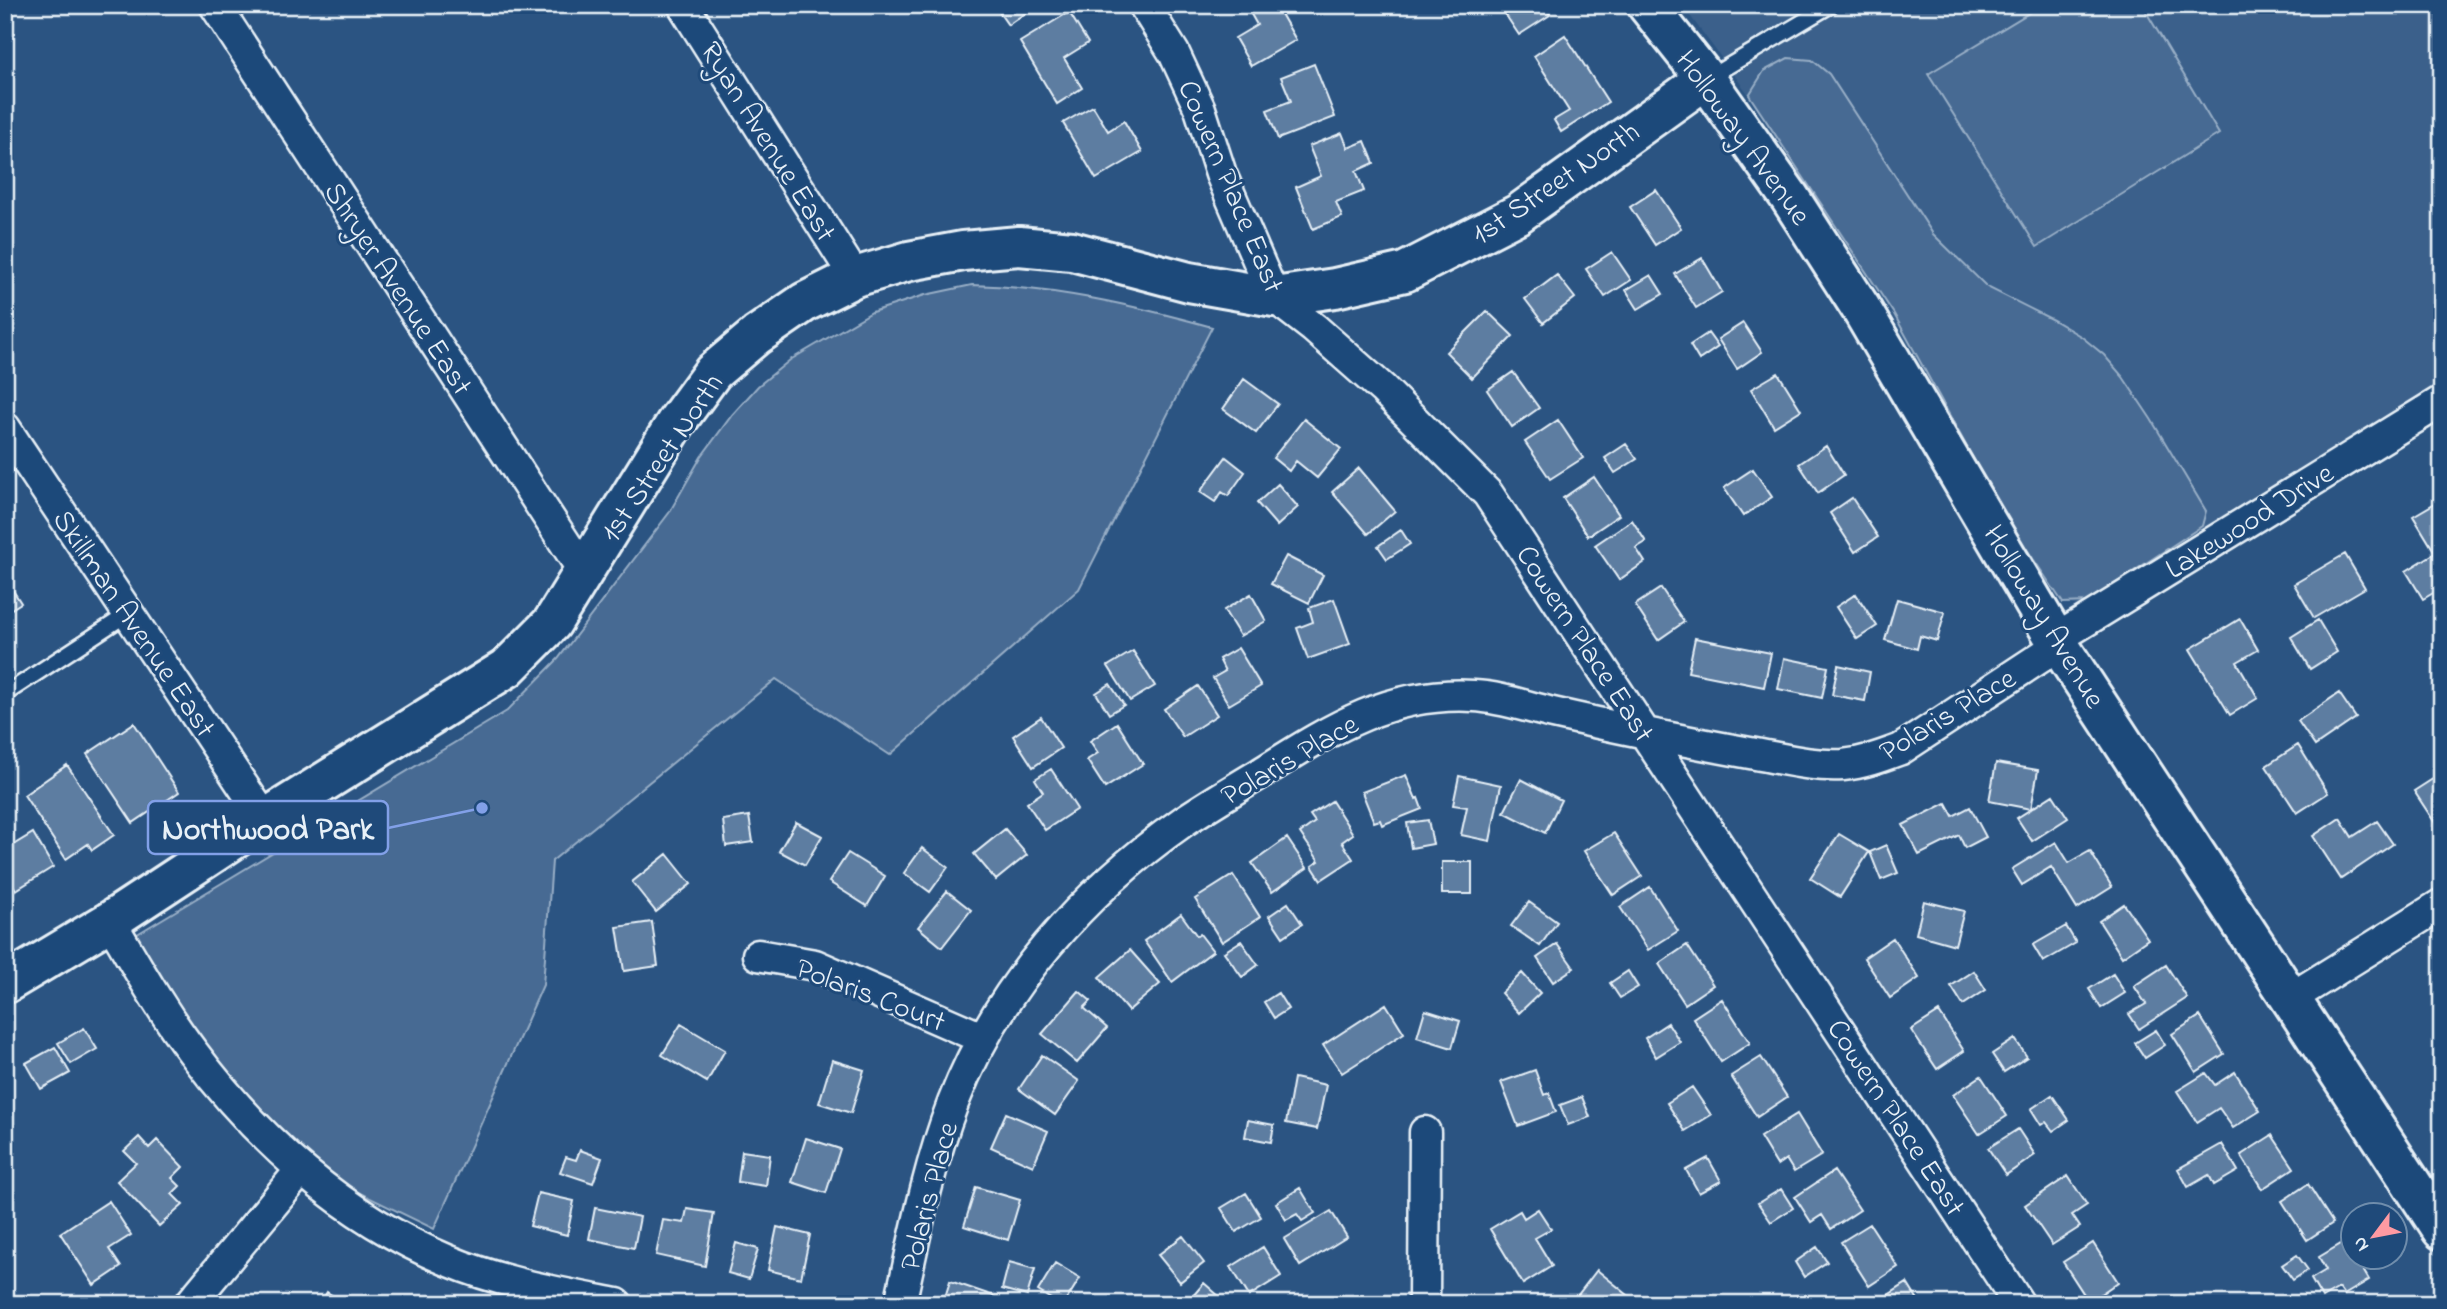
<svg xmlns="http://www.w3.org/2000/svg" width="2447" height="1309" viewBox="0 0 2447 1309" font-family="'Indie Flower',sans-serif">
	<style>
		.built { fill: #3a608b }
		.green { fill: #476b93; stroke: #98aec6; stroke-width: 2 }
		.building { fill: #5d7da1; stroke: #e8f1f8; stroke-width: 2 }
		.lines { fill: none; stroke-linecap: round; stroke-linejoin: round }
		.lane-casing { stroke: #e8f1f8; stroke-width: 19 }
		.street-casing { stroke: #e8f1f8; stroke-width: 35 }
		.secondary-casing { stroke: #e8f1f8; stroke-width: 44 }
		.lane { stroke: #1f4a7a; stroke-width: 14 }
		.street { stroke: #1f4a7a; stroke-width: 30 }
		.secondary { stroke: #1f4a7a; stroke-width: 38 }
		.labels { text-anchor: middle; stroke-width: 6; stroke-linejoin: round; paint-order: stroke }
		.street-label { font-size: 30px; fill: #e8f1f8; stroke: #1f4a7a }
		.leader { fill: none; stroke: #82a0e8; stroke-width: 2.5 }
		.callout-dot { fill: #82a0e8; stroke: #1f4a7a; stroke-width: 2.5 }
		.callout { fill: #1f4a7a; stroke: #82a0e8; stroke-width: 2.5 }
		.callout-label { font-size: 32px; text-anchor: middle; font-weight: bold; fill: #e8f1f8 }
	</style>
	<rect width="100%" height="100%" fill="#2b5482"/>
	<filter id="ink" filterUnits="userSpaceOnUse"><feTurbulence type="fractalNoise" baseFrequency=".0143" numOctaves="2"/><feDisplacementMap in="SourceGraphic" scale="14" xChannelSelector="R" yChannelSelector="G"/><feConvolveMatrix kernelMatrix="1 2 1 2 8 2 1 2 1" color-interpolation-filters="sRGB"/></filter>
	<g filter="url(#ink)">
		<path class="built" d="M1682 5H2442V381L2080 606 2062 603 2021 538 1873 282 1752 99Z"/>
		<path class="green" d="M2042 5H2142L2219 134 2037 247 1928 74Z
			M1788 58 1812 60 1829 74 1933 234 1987 287 2053 320 2082 337 2104 355 2123 377 2151 419 2206 511 2202 526 2087 602 2063 603 2007 520 1894 314 1749 95 1764 71Z
			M972 285C1054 287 1133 305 1212 327L1079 589 890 755 776 679 552 861 543 985 434 1229 339 1183 273 1126 203 1052 129 939 507 711 558 659 669 513 701 457 732 415 758 386 790 360 872 312 925 295Z"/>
		<path class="building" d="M994 5H1037L1008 25Z
			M1255 5H1276L1296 40 1251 66 1235 38 1257 25 1248 9Z
			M1499 5H1544L1550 15 1519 35Z
			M1069 12 1088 43 1064 58 1082 88 1057 104 1020 42Z
			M1565 35 1608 102 1561 132 1554 120 1569 111 1534 56Z
			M1314 64 1335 117 1278 139 1267 110 1291 101 1281 77Z
			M1093 106 1108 131 1124 121 1142 152 1096 179 1063 123Z
			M1342 133 1348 148 1365 141 1374 163 1356 171 1364 191 1336 202 1342 217 1313 229 1296 187 1321 176 1309 146Z
			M1656 190 1681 228 1655 245 1630 207Z
			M1612 252 1631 280 1605 297 1586 269Z
			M1702 258 1722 292 1696 308 1675 274Z
			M1557 275 1575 298 1543 323 1525 299Z
			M1651 275 1663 294 1638 309 1626 290Z
			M1487 311 1513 336 1472 378 1446 352Z
			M1743 323 1762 352 1737 369 1718 339Z
			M1708 333 1718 347 1699 360 1690 345Z
			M1513 372 1539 408 1512 427 1487 390Z
			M1778 373 1801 410 1774 427 1751 389Z
			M1244 379 1278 404 1256 433 1223 409Z
			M1304 419 1341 449 1317 478 1296 461 1289 471 1273 458Z
			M1558 420 1583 458 1550 479 1525 442Z
			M1626 444 1637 459 1615 473 1605 458Z
			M1826 446 1844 475 1818 493 1799 464Z
			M1226 457 1245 472 1228 496 1222 492 1215 502 1200 492Z
			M1359 468 1395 511 1368 534 1332 492Z
			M1753 469 1772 497 1743 516 1724 488Z
			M1594 477 1619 515 1588 536 1563 498Z
			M1278 484 1298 507 1277 526 1257 503Z
			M1852 498 1878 537 1855 552 1830 513Z
			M2442 499V557L2439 559 2413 516Z
			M1632 520 1646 542 1636 548 1645 562 1619 580 1595 545Z
			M1401 530 1410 544 1387 559 1378 546Z
			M2435 553 2442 564V588L2423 599 2406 571Z
			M2345 554 2365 588 2314 618 2294 584Z
			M1286 556 1323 575 1309 603 1271 584Z
			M5 578 21 603 5 613Z
			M1661 588 1684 622 1658 640 1635 605Z
			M1251 594 1266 621 1240 636 1224 610Z
			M1856 594 1877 626 1857 639 1836 607Z
			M1334 599 1350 644 1308 659 1297 628 1313 622 1309 608Z
			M1897 599 1945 612 1937 641 1920 636 1917 649 1885 640Z
			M2240 619 2258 650 2237 662 2258 698 2230 715 2190 649Z
			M2318 620 2337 652 2310 669 2291 637Z
			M1695 638 1771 653 1764 687 1688 672Z
			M1238 648 1261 686 1229 705 1213 678 1225 671 1219 659Z
			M1133 651 1155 686 1130 701 1108 666Z
			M1784 658 1828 667 1822 698 1778 689Z
			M1838 665 1870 672 1865 701 1832 695Z
			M1110 684 1124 705 1109 714 1096 693Z
			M1198 686 1217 715 1183 737 1164 709Z
			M2339 693 2356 718 2315 746 2298 721Z
			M1041 717 1061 748 1033 767 1013 736Z
			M134 723 179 792 133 823 87 754Z
			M1117 723 1143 764 1105 788 1087 760 1098 753 1090 741Z
			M2298 745 2328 793 2297 813 2266 766Z
			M1996 763 2038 770 2031 809 1989 801Z
			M67 765 114 835 92 850 88 844 66 859 24 795Z
			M1051 769 1077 809 1045 830 1027 803 1043 792 1035 779Z
			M2442 773V832H2441L2414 791Z
			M1406 775 1416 799 1418 798 1422 809 1382 825 1380 820 1374 822 1362 792Z
			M1459 776 1501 785 1490 841 1461 835 1467 807 1453 805Z
			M1521 779 1561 800 1545 833 1504 812Z
			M2053 795 2068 818 2032 841 2017 818Z
			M1332 801 1353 834 1342 842 1353 859 1321 880 1312 866 1319 861 1300 833 1315 822 1310 815Z
			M1946 803 1953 816 1970 807 1986 837 1965 848 1959 835 1919 855 1903 825Z
			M749 816 753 842 726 846 723 820Z
			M2340 818 2352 837 2377 821 2393 844 2341 879 2313 836Z
			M1428 820 1433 844 1411 848 1407 823Z
			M796 822 822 836 805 865 779 851Z
			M1005 829 1027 855 996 880 974 854Z
			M33 833 53 867 16 890 5 872V850Z
			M1614 833 1642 876 1613 895 1584 851Z
			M1839 834 1869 852 1840 897 1810 878Z
			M1287 838 1307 868 1272 892 1252 863Z
			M2056 842 2069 863 2090 851 2112 887 2077 909 2051 867 2022 885 2012 869Z
			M1886 845 1898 873 1881 880 1870 852Z
			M922 848 948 867 930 892 904 873Z
			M848 853 885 876 867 906 829 882Z
			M667 854 691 884 656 912 632 882Z
			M1442 862H1472V894H1442Z
			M1233 875 1260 917 1222 942 1195 899Z
			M1650 887 1678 931 1648 950 1620 907Z
			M947 891 971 910 942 947 918 927Z
			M1924 901 1964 911 1955 945 1916 934Z
			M1529 902 1557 922 1540 946 1511 926Z
			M1288 903 1302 924 1283 937 1269 916Z
			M2124 904 2148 939 2122 957 2099 921Z
			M1181 914 1197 936 1200 934 1213 951 1172 982 1144 941Z
			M652 922 658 966 624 971 617 927Z
			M2066 926 2076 943 2043 962 2033 945Z
			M1893 938 1919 978 1890 998 1864 958Z
			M1241 941 1258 965 1242 977 1224 952Z
			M1557 944 1574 968 1553 982 1537 958Z
			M1687 945 1713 985 1685 1004 1659 964Z
			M1130 950 1160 984 1128 1011 1099 977Z
			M2166 965 2187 998 2139 1029 2129 1014 2146 1004 2134 986Z
			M1628 971 1638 987 1620 998 1610 983Z
			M1974 971 1986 990 1963 1005 1951 986Z
			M1522 973 1540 993 1519 1013 1501 993Z
			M2113 974 2125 993 2101 1008 2089 989Z
			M1079 991 1091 1001 1084 1008 1107 1028 1077 1063 1042 1034Z
			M1278 993 1288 1009 1274 1018 1264 1002Z
			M1722 999 1750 1043 1721 1062 1693 1018Z
			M1386 1004 1404 1033 1342 1073 1323 1045Z
			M1425 1010 1460 1021 1452 1048 1417 1037Z
			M1939 1012 1964 1051 1937 1069 1911 1030Z
			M2200 1016 2224 1054 2196 1072 2172 1034Z
			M1668 1023 1680 1042 1656 1057 1645 1038Z
			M681 1024 725 1050 707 1082 662 1055Z
			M84 1028 97 1049 71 1064 58 1043Z
			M2156 1030 2165 1045 2145 1058 2135 1043Z
			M2015 1039 2027 1057 2004 1072 1992 1054Z
			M55 1047 70 1073 41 1089 26 1063Z
			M1042 1055 1079 1081 1055 1115 1019 1089Z
			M1761 1057 1787 1097 1757 1117 1731 1076Z
			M832 1060 864 1070 851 1113 819 1103Z
			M1535 1070 1544 1095 1549 1093 1556 1112 1518 1126 1501 1082Z
			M2235 1072 2260 1111 2233 1128 2219 1108 2197 1122 2177 1091 2206 1073 2215 1085Z
			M1981 1076 2007 1116 1979 1134 1953 1095Z
			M1294 1078 1326 1085 1317 1129 1286 1123Z
			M1692 1087 1711 1115 1685 1131 1667 1103Z
			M2052 1095 2069 1120 2053 1131 2046 1122 2041 1125 2031 1109Z
			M1582 1097 1590 1117 1568 1125 1560 1105Z
			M1006 1113 1048 1131 1033 1166 991 1147Z
			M1797 1114 1822 1155 1794 1172 1786 1159 1777 1165 1760 1137Z
			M1248 1120 1274 1125 1271 1142 1245 1137Z
			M2018 1129 2035 1155 2006 1175 1988 1148Z
			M2272 1135 2294 1168 2262 1189 2241 1155Z
			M139 1137 149 1148 157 1140 183 1167 172 1178 180 1186 172 1194 183 1205 159 1226 117 1181 136 1163 124 1151Z
			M806 1138 840 1149 826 1193 792 1182Z
			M2222 1144 2238 1171 2214 1185 2209 1175 2188 1187 2178 1169Z
			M580 1150 602 1158 593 1183 560 1172 566 1157 576 1160Z
			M742 1151 770 1155 766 1186 738 1182Z
			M1708 1158 1721 1181 1699 1193 1686 1170Z
			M1834 1171 1860 1210 1831 1229 1822 1215 1811 1222 1795 1197Z
			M2068 1176 2087 1205 2072 1215 2080 1227 2052 1245 2025 1205Z
			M2308 1184 2333 1223 2307 1240 2282 1201Z
			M976 1187 1020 1200 1008 1240 964 1226Z
			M1300 1188 1315 1213 1302 1221 1297 1214 1286 1220 1276 1203Z
			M1781 1189 1793 1208 1771 1222 1758 1203Z
			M538 1193 574 1201 567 1235 530 1226Z
			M1246 1193 1261 1217 1236 1232 1221 1208Z
			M109 1201 131 1235 109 1249 121 1267 94 1285 60 1233Z
			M595 1208 640 1217 634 1248 589 1239Z
			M687 1209 714 1213 705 1266 656 1255 663 1220 684 1223Z
			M1538 1209 1551 1229 1535 1238 1552 1266 1523 1284 1490 1229 1520 1211 1524 1218Z
			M1331 1211 1347 1237 1300 1266 1284 1239Z
			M1870 1224 1898 1267 1869 1286 1841 1242Z
			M777 1227 810 1235 801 1278 768 1270Z
			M1183 1236 1204 1263 1180 1282 1158 1255Z
			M2346 1241 2352 1256H2355L2369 1280 2344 1295 2339 1288 2322 1298 2311 1279 2326 1270 2319 1257Z
			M736 1243 758 1249 749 1279 728 1273Z
			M2093 1243 2118 1282 2089 1302 2063 1262Z
			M1263 1247 1281 1276 1249 1296 1231 1267Z
			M1817 1247 1827 1262 1804 1277 1795 1262Z
			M2297 1255 2308 1270 2293 1280 2282 1265Z
			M1009 1262 1035 1269 1027 1296 1002 1289Z
			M1055 1263 1080 1278 1064 1304H1059L1038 1291Z
			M1597 1270 1634 1300 1631 1304H1571Z
			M950 1281 994 1296 991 1304H943Z
			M1204 1283 1228 1304H1186Z
			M1907 1283 1920 1304H1880L1879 1301Z
			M327 1292 346 1304H320Z
			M1172 1294 1184 1304H1164Z"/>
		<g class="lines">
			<g class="lane-casing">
				<path id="lane" d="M1708 78 1831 5
					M5 694 129 613"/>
			</g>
			<g class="street-casing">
				<path id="street" d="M215 5 584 572
					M683 5 855 277
					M1144 5 1174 53 1200 109 1221 174 1274 297 1314 328 1383 389 1488 494 2019 1304
					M5 428 265 819
					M110 921C136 965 161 1010 192 1051 258 1140 344 1217 447 1260 501 1283 560 1293 617 1304
					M758 955 815 965 982 1038
					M2291 998 2442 904
					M190 1304 301 1170
					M900 1304C915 1236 928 1168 953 1103 997 988 1084 891 1184 821 1208 805 1233 790 1258 775 1328 731 1387 691 1474 696 1500 697 1527 707 1553 713 1618 728 1684 741 1750 753 1780 758 1812 767 1843 765 1864 763 1882 756 1901 749L2047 653 2066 633 2442 401
					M1424 1304 1425 1132"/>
			</g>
			<g class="secondary-casing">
				<path id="secondary" d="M1647 5 1706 79 1790 198 1860 307 2057 642 2442 1230
					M5 984 110 921 265 819 507 668 552 623 675 424 713 372 757 335 805 302 855 277 909 261 963 251 1019 246 1072 251 1189 282 1274 297 1335 288 1405 272 1518 214 1706 79"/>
			</g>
			<use href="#lane" class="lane"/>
			<use href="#street" class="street"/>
			<use href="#secondary" class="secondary"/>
		</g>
	</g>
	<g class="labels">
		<g class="street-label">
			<text transform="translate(1744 137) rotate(54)" y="10">Holloway Avenue</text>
			<text transform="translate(769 141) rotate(58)" y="10">Ryan Avenue East</text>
			<text transform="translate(1555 182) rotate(-34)" y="10">1st Street North</text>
			<text transform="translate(1232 186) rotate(67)" y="10">Cowern Place East</text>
			<text transform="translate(399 288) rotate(57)" y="10">Shryer Avenue East</text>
			<text transform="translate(661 457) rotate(-56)" y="10">1st Street North</text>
			<text transform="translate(2249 520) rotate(-32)" y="10">Lakewood Drive</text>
			<text transform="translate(2045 616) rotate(59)" y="10">Holloway Avenue</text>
			<text transform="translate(135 623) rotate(56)" y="10">Skillman Avenue East</text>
			<text transform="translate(1586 643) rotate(57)" y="10">Cowern Place East</text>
			<text transform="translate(1947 714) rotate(-31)" y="10">Polaris Place</text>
			<text transform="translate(1289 759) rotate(-30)" y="10">Polaris Place</text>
			<text transform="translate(871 994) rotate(21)" y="10">Polaris Court</text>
			<text transform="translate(1897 1117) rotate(57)" y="10">Cowern Place East</text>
			<text transform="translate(928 1196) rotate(-75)" y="10">Polaris Place</text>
		</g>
	</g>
	<path class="leader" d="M482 808L388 828"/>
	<circle class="callout-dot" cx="482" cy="808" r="7"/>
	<rect class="callout" x="148" y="801" width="240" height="53" rx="7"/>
	<g class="callout-label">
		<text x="268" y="839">Northwood Park</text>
	</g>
	<rect width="2447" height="1309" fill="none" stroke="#1f4a7a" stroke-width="28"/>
	<rect x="14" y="14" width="2419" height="1281" fill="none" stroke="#e8f1f8" stroke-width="2.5" filter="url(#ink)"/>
	<g transform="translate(2374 1236) rotate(238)"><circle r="33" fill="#1f4a7a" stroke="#6f8dac" stroke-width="2"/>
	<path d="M0-5L12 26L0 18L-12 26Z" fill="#ff9aa2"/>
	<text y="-10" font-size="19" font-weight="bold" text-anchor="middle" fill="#e8f1f8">N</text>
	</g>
</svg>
